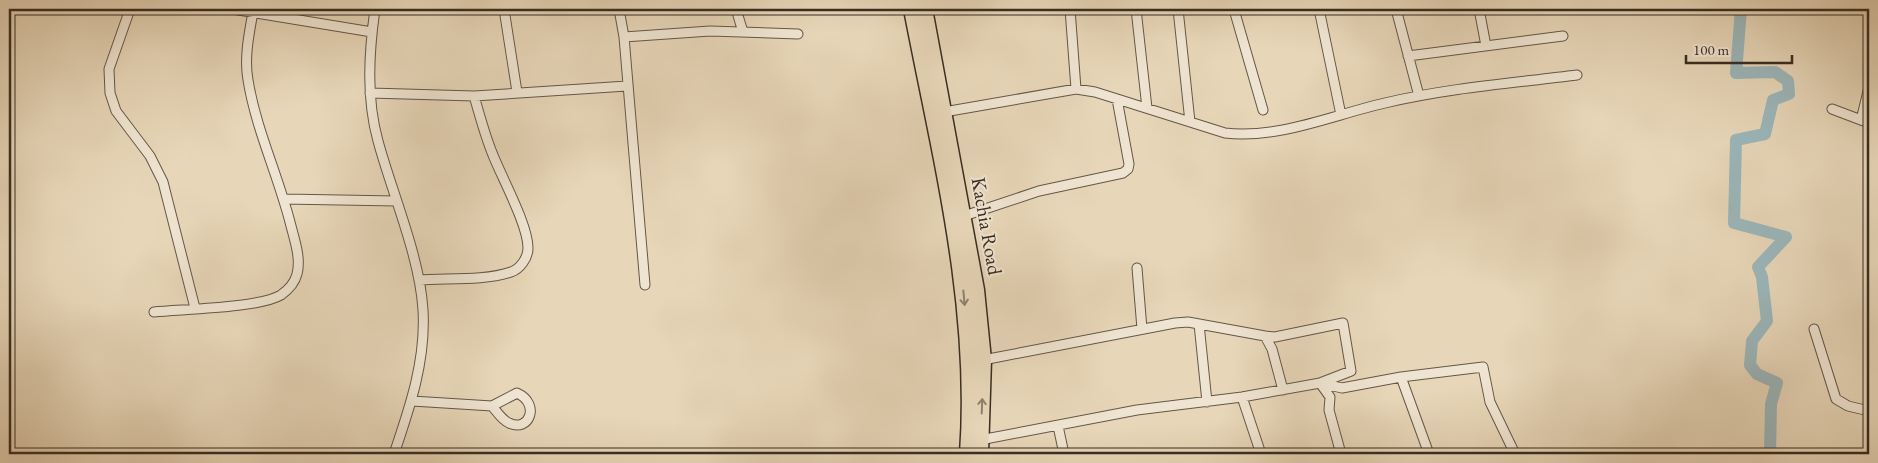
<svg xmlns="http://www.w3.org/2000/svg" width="1878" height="463" viewBox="0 0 1878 463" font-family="'EB Garamond',serif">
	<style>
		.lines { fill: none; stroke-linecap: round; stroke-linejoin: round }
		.river { stroke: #9bb6ba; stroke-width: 12 }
		.street-casing { stroke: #645748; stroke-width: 11 }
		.highway-casing { stroke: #392d23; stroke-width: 19 }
		.street { stroke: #efe4d1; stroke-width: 9 }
		.highway { stroke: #e7d6b8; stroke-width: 16 }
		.oneway { stroke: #90826e }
		.labels { text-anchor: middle; stroke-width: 4; stroke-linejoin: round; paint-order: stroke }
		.street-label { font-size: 20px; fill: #392d23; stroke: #efe4d1 }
	</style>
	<rect width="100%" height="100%" fill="#e7d6b8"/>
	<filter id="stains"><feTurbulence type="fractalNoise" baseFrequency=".004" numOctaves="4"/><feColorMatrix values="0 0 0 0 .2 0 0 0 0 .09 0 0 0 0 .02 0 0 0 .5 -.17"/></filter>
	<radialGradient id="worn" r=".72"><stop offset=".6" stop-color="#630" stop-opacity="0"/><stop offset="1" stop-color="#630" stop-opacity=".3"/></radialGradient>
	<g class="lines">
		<path class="river" d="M1741 9 1736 73 1775 72 1788 81 1789 94 1773 100 1765 134 1736 140 1734 223 1786 237 1758 267 1762 277 1767 321 1752 341 1750 365 1757 374 1777 383 1771 404 1770 454"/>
		<g class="street-casing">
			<path id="street" d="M130 9 109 69 110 93 116 111 150 156 163 182 195 308
				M232 9 372 32
				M375 9C369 52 366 98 378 141 392 193 420 257 423 310 426 360 410 407 394 454
				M504 9 517 92
				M619 9 624 37 645 285
				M736 9 743 32
				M1070 9 1076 89
				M1136 9 1147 108
				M1178 9 1190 122
				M1232 9 1235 13 1263 110
				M1319 9 1341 115
				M1396 9 1419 96
				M1479 9 1486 46
				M624 37 710 31 798 34
				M1408 56 1563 36
				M370 93 474 96 627 86
				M1832 109 1869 123
				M944 112 1076 89 1095 92 1225 133C1280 139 1332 115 1385 103 1448 88 1514 83 1577 75
				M1861 120 1869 87
				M284 199 396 201
				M964 216 1039 191 1123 173 1128 169 1129 164 1117 99
				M1137 268 1142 329
				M419 280C447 278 485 281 511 272 520 269 528 258 528 248 528 225 502 178 493 155 485 136 480 116 474 96
				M154 312C184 309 259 308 281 295 288 290 295 282 297 274 301 259 295 241 291 226 279 177 256 130 248 80 244 58 249 34 253 12
				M1199 324 1207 402
				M1814 329 1836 399 1848 406 1869 411
				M1265 336 1275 337 1343 323 1351 371 1320 383 1330 397 1329 410 1341 454
				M983 360 1175 323 1188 322 1265 336 1272 349 1283 390
				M1401 377 1429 454
				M1242 397 1261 454
				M412 401 492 406 517 393C541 404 529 433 509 423 502 420 497 412 492 406
				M1058 426 1064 454
				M980 440 1137 410 1242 397 1320 383 1342 388 1401 377 1483 367 1490 402 1515 454"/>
		</g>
		<g class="highway-casing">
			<path id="highway" d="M912 9C940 155 979 304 968 454
				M924 9 976 290 983 360 980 454"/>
		</g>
		<use href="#street" class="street"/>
		<use href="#highway" class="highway"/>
	</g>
	<defs><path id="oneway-shaft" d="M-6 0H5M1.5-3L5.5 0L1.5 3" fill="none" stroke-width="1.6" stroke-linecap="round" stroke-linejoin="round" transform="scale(1.25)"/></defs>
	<g class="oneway">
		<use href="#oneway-shaft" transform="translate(964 298) rotate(85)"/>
		<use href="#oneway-shaft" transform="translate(982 406) rotate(-88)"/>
	</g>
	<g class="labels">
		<g class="street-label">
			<text transform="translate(987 226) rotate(80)" y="7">Kachia Road</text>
		</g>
	</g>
	<rect width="1878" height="463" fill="none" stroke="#e7d6b8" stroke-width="30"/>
	<rect x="10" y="10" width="1858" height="443" fill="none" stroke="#392d23" stroke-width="2.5"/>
	<rect x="15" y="15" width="1848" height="433" fill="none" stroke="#392d23"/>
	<path d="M1686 55v8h106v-8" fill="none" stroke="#392d23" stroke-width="2.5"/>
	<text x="1693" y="55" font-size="15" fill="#392d23" stroke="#efe4d1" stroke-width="4" paint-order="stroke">100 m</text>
	<rect width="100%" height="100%" filter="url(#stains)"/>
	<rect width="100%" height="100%" fill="url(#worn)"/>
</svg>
